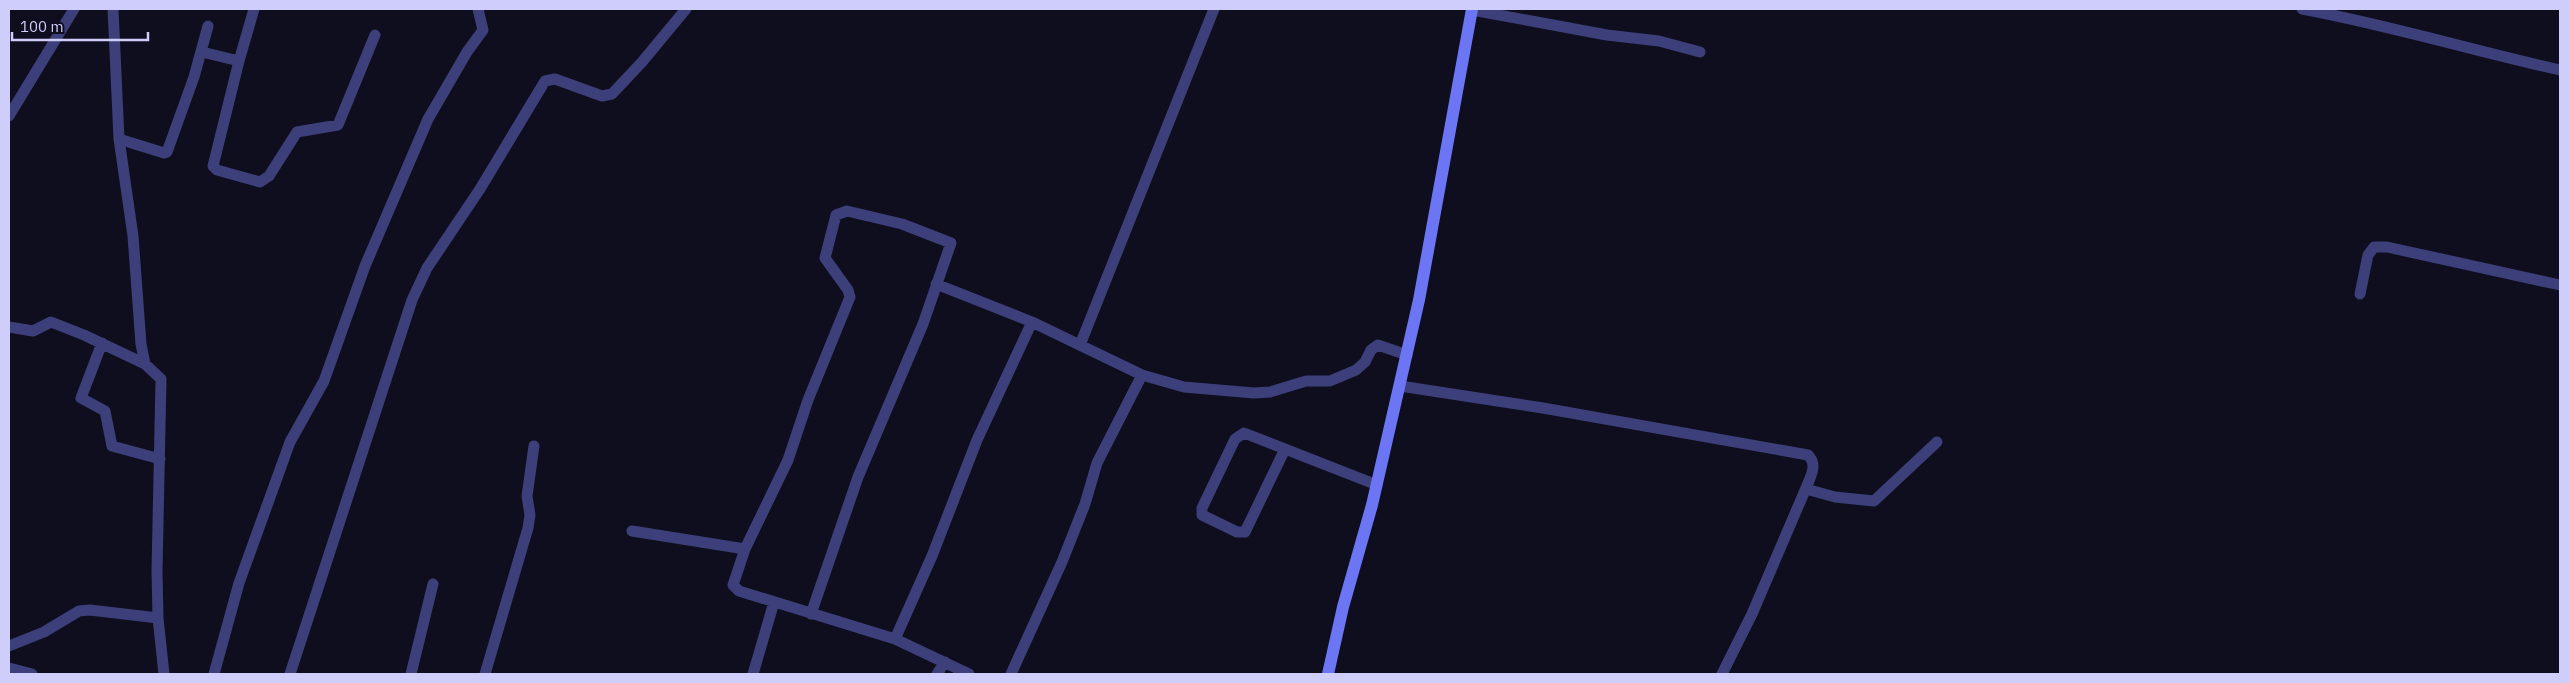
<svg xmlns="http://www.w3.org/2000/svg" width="2569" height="683" viewBox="0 0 2569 683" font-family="'IBM Plex Sans',sans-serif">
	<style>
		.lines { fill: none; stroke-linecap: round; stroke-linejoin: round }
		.street { stroke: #3c3f79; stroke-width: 11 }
		.secondary { stroke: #6c75f4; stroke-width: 12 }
	</style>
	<rect width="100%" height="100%" fill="#0f0e1e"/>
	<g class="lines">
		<path class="street" d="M113 9 119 139 133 236 141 344 145 364 161 379 157 571 158 618 164 674
			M2302 9C2389 25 2474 51 2560 70
			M1472 10 1607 35 1659 41 1700 52
			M202 52 239 61 213 166 217 170 260 182 269 176 297 132 338 125 375 35
			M239 61 254 9
			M9 116 74 9
			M119 139 164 153 167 152 194 77 208 26
			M936 284 1032 322 1142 375 1184 387 1254 393 1270 392 1306 381H1330L1356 370 1365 362 1371 350 1378 345 1407 355
			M2360 294 2368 255 2374 247H2387L2560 285
			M9 327 33 331 51 322 84 335 145 364
			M102 343 81 398 105 411 112 446 160 459
			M1080 345 1214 9
			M1400 386 1543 408 1808 455C1816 463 1813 471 1809 481L1752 614 1722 674
			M1285 449 1245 532H1237L1202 515V508L1235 439 1244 433 1377 485
			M1806 489 1835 497 1874 501 1937 442
			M632 531 745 549
			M811 614 858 477 923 324 951 243 902 224 847 211 836 215 825 258 848 290 850 297 808 400 788 460 745 549 733 585 739 591 895 639 969 674
			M895 639 932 556 977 440 1032 322
			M9 646 44 632 79 611 90 610 158 618
			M9 668 32 674
			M214 674 239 583 290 442 324 381 365 266 428 119 467 52 483 30 478 9
			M290 674 412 300 427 268 480 189 545 81 555 79 602 96 612 94 642 62 686 9
			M411 674 433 584
			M485 674 528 528 530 515 527 496 534 446
			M753 674 774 602
			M937 674 945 662
			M1011 674 1062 562 1085 504 1097 463 1142 375"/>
		<path class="secondary" d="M1328 674 1343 607 1372 505 1419 300 1472 9"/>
	</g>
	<rect width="2569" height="683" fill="none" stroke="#cfcefb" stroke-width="20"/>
	<path d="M12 32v8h136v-8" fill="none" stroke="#cfcefb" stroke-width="2.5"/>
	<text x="20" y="32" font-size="15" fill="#cfcefb" stroke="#0f0e1e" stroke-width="4" paint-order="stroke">100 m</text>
</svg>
